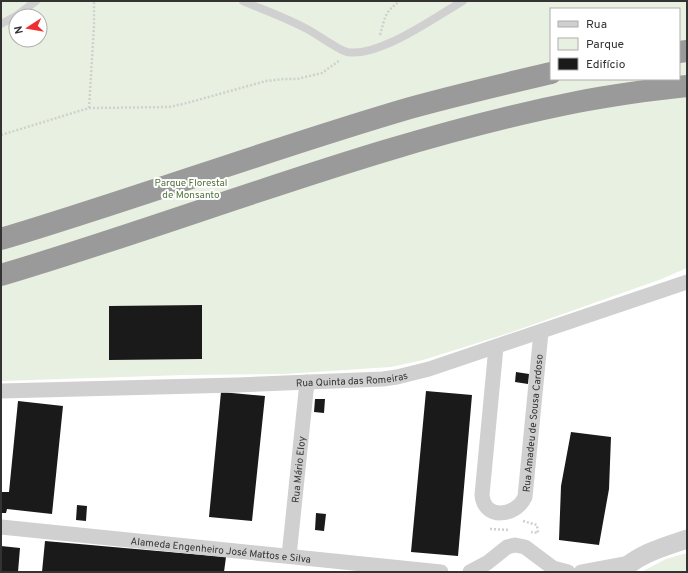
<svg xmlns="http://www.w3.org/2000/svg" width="688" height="573" viewBox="0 0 688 573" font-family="Overpass,sans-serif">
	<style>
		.green { fill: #e8f0e1; fill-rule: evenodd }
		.building { fill: #1a1a1a }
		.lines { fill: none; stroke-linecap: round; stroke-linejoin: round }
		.path { stroke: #d0d0d0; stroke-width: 2.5; stroke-dasharray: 2 2; stroke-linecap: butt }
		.service { stroke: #d0d0d0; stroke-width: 8 }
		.minor { stroke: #d0d0d0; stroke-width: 15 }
		.tertiary { stroke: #d0d0d0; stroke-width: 19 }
		.motorway { stroke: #9a9a9a; stroke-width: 22 }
		.labels { text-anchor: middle; stroke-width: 4; stroke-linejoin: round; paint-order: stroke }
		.park-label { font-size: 10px; fill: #52733b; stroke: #fff }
		.street-label { font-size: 10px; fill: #333; stroke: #fff }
	</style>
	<rect width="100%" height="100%" fill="#fff"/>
	<path class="green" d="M1 1H687V268L659 280 509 333 423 360 391 367 284 374 184 375 1 381ZM551 9H679V79H551ZM16 16H40V40H16Z
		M687 553V572H641L666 559Z"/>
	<path class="building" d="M202 305V359L109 360V306Z
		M516 372 529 374 528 384 515 382Z
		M426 391 472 395 458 556 411 552Z
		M221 392 265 396 252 521 209 517Z
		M315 399H325L324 413 314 412Z
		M18 401 63 406 52 514 7 509 6 513H1V492H9Z
		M571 432 611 437 609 489 599 545 559 540 561 486Z
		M77 505 87 506 86 521 76 520Z
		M316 513 326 514 324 531 315 530Z
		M45 541 226 557 224 572H42Z
		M1 546 20 548 18 572H1Z"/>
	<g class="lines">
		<path class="path" d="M380 35C385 18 384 12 400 1
			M89 108 94 26V1
			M1 135 89 108 169 107 187 103 266 81 284 79H297L322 73 340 60
			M523 521 537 525 538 533 531 532
			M490 529 510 530"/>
		<path class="service" d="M243 1C264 10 287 18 307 29 317 34 338 50 347 52 379 58 435 17 463 1
			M16 16 36 1
			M1 24 16 16"/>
		<g class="minor">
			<path id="s1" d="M496 347 482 495C484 520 516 517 525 497L541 332"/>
			<path id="s2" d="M1 391 237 385 383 379 397 377 429 369 687 282"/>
			<path id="s3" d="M1 527 441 572"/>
			<path id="s4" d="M289 556 307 382"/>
			<path d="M470 572 487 563 507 547 515 545 525 547 553 568 568 572"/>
			<path d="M581 572 629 563"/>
		</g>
		<path class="tertiary" d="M620 572C638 554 663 547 687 539"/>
		<path class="motorway" d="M679 52 687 51
			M1 239C138 198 273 148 410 108 457 95 504 84 551 73
			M1 275C193 218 380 141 577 102 613 95 650 90 687 86"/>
	</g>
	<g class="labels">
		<g class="park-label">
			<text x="191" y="186">Parque Florestal<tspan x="191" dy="12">de Monsanto</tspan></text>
		</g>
		<g class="street-label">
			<text dy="4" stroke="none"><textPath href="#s2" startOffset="351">Rua Quinta das Romeiras</textPath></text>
			<text dy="4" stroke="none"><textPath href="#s1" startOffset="282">Rua Amadeu de Sousa Cardoso</textPath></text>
			<text dy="4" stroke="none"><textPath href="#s4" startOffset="87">Rua Mário Eloy</textPath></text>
			<text dy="4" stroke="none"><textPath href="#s3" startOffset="221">Alameda Engenheiro José Mattos e Silva</textPath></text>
		</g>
	</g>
	<rect width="688" height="573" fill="none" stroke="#333333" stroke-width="4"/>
	<rect x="550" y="8" width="130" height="72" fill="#ffffff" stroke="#adadad"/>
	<rect x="558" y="21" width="20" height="6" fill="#d0d0d0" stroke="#adadad"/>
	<text x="586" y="28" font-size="12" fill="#333333">Rua</text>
	<rect x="558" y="38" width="20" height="12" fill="#e8f0e1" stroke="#adadad"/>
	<text x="586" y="48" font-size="12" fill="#333333">Parque</text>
	<rect x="558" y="58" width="20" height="12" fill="#1a1a1a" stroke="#adadad"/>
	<text x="586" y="68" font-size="12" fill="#333333">Edifício</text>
	<g transform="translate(28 28) rotate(258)"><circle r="19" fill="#ffffff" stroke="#adadad"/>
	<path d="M0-3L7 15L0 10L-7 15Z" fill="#f22d31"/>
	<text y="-6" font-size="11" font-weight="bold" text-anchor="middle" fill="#333333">N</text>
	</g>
</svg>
